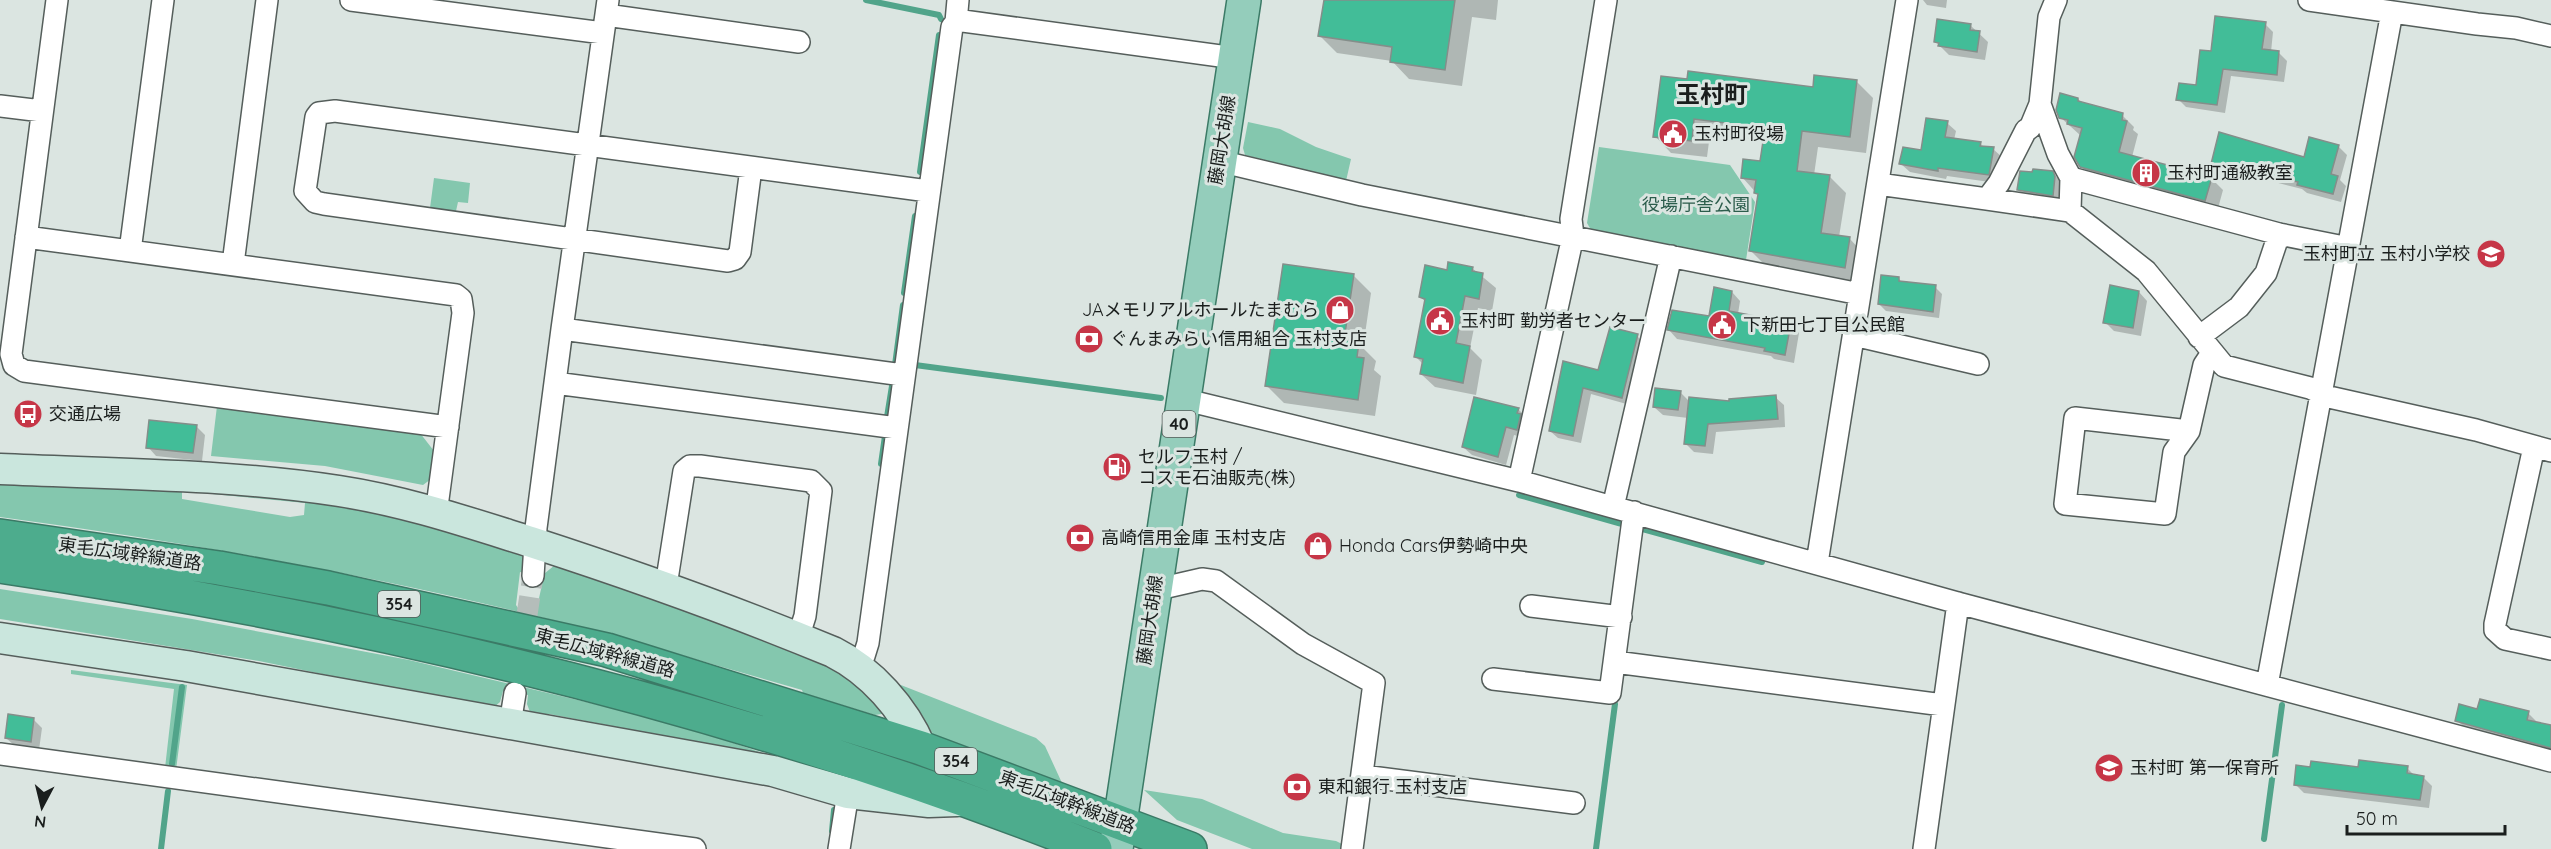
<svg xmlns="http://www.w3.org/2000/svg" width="2551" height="849" viewBox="0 0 2551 849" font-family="Quicksand,'Noto Sans JP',sans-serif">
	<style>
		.green { fill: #84c7ae; fill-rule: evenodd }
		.shadow { fill: #0003 }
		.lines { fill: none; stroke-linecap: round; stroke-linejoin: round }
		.stream { stroke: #51a48a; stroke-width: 6 }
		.building { fill: #42bd98; stroke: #848e8a; stroke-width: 1.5 }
		.street-tunnel { stroke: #b4bdba; stroke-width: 21; stroke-dasharray: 21 10; stroke-linecap: butt }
		.street-casing { stroke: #555e5b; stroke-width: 24 }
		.secondary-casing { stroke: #555e5b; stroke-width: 33 }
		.primary-casing { stroke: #3b7a66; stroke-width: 36 }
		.highway-casing { stroke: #3b7a66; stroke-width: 36 }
		.street { stroke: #fff; stroke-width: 21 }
		.secondary { stroke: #cae6dd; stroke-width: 30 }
		.primary { stroke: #94cdbb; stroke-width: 33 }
		.highway { stroke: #4dac8d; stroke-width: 33 }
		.labels { text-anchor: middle; stroke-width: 6; stroke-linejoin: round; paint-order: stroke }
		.shield { fill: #dbe5e1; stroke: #545a58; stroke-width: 1.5 }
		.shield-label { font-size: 16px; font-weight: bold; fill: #1a1e1d }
		.poi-label { font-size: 18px; fill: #1a1e1d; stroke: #dbe5e1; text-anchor: start }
		.street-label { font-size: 18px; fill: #1a1e1d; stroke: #dbe5e1 }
		.park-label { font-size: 18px; fill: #2c5d4c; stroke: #dbe5e1 }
		.district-label { font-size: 24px; font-weight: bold; fill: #1a1e1d; stroke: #dbe5e1 }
	</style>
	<rect width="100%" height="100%" fill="#dbe5e1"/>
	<path class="green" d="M1248 122 1280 129 1316 147 1351 159 1346 181 1245 155 1243 148Z
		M1599 147 1730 165 1755 202 1746 260 1591 230 1587 223Z
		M434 178 470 183 468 203 458 202 456 211 430 208Z
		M217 406 420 433 434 451 431 479 423 485 325 466 211 456Z
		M0 483 182 486 378 508 526 553 524 573 520 572 516 605 518 608 536 612 543 580 539 578 561 560 828 660 889 713 875 715 803 693 802 690C728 669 654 646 580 627 389 578 195 543 0 517ZM182 491 305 503 304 515 290 517 182 499Z
		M0 589 192 619 409 660 679 724 774 757 549 714 547 717 530 712 527 704 528 695 503 691 500 702 492 709 259 661 0 619Z
		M71 670 187 685 176 770 165 768 174 689 71 674Z
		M883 678 1036 738 1045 746 1062 783 936 737Z
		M1144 790 1202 799 1283 833 1336 841 1344 845 1343 849H1252L1177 820Z"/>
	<path class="shadow" d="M1325 0H1498L1496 20 1472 17 1462 86 1409 79 1392 61 1337 53 1320 36Z
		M1923 0H1947L1946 8 1927 5Z
		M2265 24 2273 32 2271 52 2279 53 2287 61 2284 82 2231 76 2225 113 2186 107 2178 99 2197 87 2212 53Z
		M1970 25 1988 42 1985 60 1949 55 1935 41Z
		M1662 77 1814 88 1857 82 1873 98 1866 153 1818 147 1814 175 1829 176 1846 193 1839 237 1849 238 1865 255 1861 284 1767 267 1751 251 1759 196 1742 177 1762 163 1764 141 1710 134 1707 157 1671 153 1655 136Z
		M2078 99 2083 104 2122 115 2134 127 2133 130 2138 134 2132 157 2211 178 2223 190 2217 212 2093 178 2081 166 2080 135 2060 117Z
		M1947 123 1956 131 1954 140 1980 143 1985 148 1993 149 2002 157 1997 183 1947 176 1946 179 1910 172 1901 164 1923 152Z
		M2338 146 2347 155 2340 180 2346 186 2341 202 2307 193 2302 189 2247 175 2246 179 2222 172 2213 163 2305 158Z
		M2052 172 2061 182V204L2027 199 2018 190Z
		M1472 268 1496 288 1492 311 1478 308 1470 348 1482 360 1476 395 1435 387 1421 374 1423 364 1416 357 1426 302 1420 297 1448 271Z
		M1353 275 1371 293 1363 348 1376 361 1374 370 1381 376 1375 416 1284 403 1266 385Z
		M1899 279 1903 283 1935 287 1942 294 1939 318 1886 311 1879 304Z
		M1732 292 1740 301 1738 314 1791 324 1799 333 1794 363 1774 359 1771 356 1677 339 1669 330 1710 318Z
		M2139 292 2147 301 2141 336 2114 331 2105 322Z
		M1637 336 1645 344 1630 405 1591 394 1581 443 1558 438 1550 431 1565 363 1599 372Z
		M1680 392 1690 402 1731 403 1775 397 1784 405 1785 427 1716 432 1713 454 1694 452 1686 444 1688 418 1663 415 1654 407Z
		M1518 409 1527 418 1526 438 1514 435 1506 465 1472 455 1463 447Z
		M196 426 205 435 202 461 156 456 148 447Z
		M2528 713 2536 721 2535 723 2551 727V751L2465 728 2457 720Z
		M33 719 42 728 39 750 15 746 6 738Z
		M2311 768H2407L2415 776 2423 777 2432 786 2429 808 2304 793 2295 784Z"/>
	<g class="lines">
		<path class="stream" d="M866 0 939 15 941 19
			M920 172 939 35
			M904 293 915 216
			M895 365 903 305
			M915 365 1161 398
			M887 417 892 386
			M881 464 885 436
			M1519 495 1622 524
			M1639 533V528L1762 562
			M172 764 182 687
			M832 831 834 810
			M2264 839 2282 705
			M161 849 168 791
			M1596 849 1615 704"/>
	</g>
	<path class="building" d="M1324 0H1455L1445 70 1390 62 1392 47 1318 36Z
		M2215 16 2266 22 2262 49 2279 51 2277 75 2223 69 2217 105 2176 100 2179 83 2196 85 2200 50 2211 51Z
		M1937 19 1971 24 1970 30 1980 31 1977 52 1938 46 1939 43 1934 42Z
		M1688 71 1813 87 1814 75 1857 80 1850 137 1802 131 1797 171 1830 175 1821 233 1850 237 1845 268 1749 251 1758 194 1754 193 1756 180 1741 178 1743 159 1760 161 1765 128 1694 119 1692 141 1653 137 1661 76 1687 79Z
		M2060 93 2078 98V101L2123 113 2122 120 2127 121 2119 152 2212 177 2205 201 2080 167 2074 157 2082 128 2067 124 2068 120 2059 118 2056 110Z
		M1926 118 1948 121 1945 137 1981 142 1980 146 1994 147 1989 175 1938 168V171L1899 164 1903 147 1921 150Z
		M2219 132 2304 157 2309 137 2339 145 2331 174 2338 176 2333 194 2297 185 2298 182 2239 167 2238 171 2211 164Z
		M2033 169 2053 171 2055 176 2053 196 2017 190 2020 171 2032 172Z
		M1448 262 1473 267 1472 271 1483 273 1479 299 1465 296 1456 343 1470 346 1463 383 1420 374 1423 359 1414 357 1425 299 1419 297 1425 265 1447 270Z
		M1283 264 1354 274 1344 340 1359 342 1357 357 1364 358 1358 400 1265 386Z
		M1881 275 1899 277V281L1936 285 1933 312 1878 304Z
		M2110 285 2139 291 2133 328 2103 323Z
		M1714 287 1732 291 1729 311 1791 323 1785 355 1764 351 1765 348 1667 330 1672 310 1709 316Z
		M1610 327 1638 334 1622 398 1583 388 1573 436 1549 431 1563 361 1598 370Z
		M1655 388 1681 391 1678 410 1653 407Z
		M1776 395 1778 419 1708 424 1705 446 1684 444 1689 397 1729 401V399Z
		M1474 397 1519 408 1517 413 1521 414 1517 430 1506 427 1498 457 1462 447Z
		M149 420 197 425 193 453 146 448Z
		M2480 699 2529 711 2527 720 2551 725V748L2455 721 2459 704 2477 709Z
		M8 714 34 718 31 742 5 738Z
		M2359 760 2408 766 2407 773 2424 776 2420 800 2294 785 2296 765 2310 767 2311 761 2358 767Z"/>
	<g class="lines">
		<path class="street-tunnel" d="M517 679 533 576"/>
		<g class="street-casing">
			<path id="street" d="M57 0 11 354 14 365 24 371 448 427
				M351 0 603 33
				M2309 0 2477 24 2516 28 2551 36
				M606 15 799 42
				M956 22 958 0
				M2040 104 2058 154 2071 178
				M0 106 42 111
				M1219 161 1362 195 1860 294
				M751 168 740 252 735 259 728 261 324 204 315 202 305 191 316 117 319 113 335 111 928 191
				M1878 184 1987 199 1999 183 2026 130 2030 128 2040 104 2049 17 2056 0
				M1987 199 2070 211 2146 271 2224 366 2310 388 2329 397 2476 430 2551 451
				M2070 211 2071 178 2279 234 2349 248
				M26 237 456 295 461 299 463 313 438 499 434 512
				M130 251 163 0
				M233 264 267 0
				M562 329 903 375
				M1854 335 1978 364
				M2199 337 2239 307 2266 273 2279 234
				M555 383 897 428
				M1182 399 1519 481 1958 603 2551 761
				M2189 431 2075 418 2065 504 2165 514 2174 452 2189 431 2204 365 2212 353
				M2534 447 2495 624V630L2505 639 2551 649
				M1519 481 1573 236 1571 219 1606 0
				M1613 507 1671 256
				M1817 563 1907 0
				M533 576 536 528 562 329 608 0
				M663 586 668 573 684 471 690 466H700L811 481 821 491 805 616 798 638
				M1154 590 1202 579 1216 581 1303 644 1374 683 1352 849
				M1531 606 1621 617
				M1615 662 1943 705
				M856 666 864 656 868 643 952 27 956 22 963 21 1235 58
				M1493 679 1610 693 1634 512
				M2267 685 2392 12
				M510 724 515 693
				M0 754 695 849
				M1363 776 1574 803
				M839 849 848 793
				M1924 849 1958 603"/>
		</g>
		<g class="secondary-casing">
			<path id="secondary" d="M0 469C113 474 227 474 339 491 405 501 467 522 531 542 633 575 734 611 833 652 871 671 904 708 921 748
				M0 638 186 666 773 771 848 793 929 802 957 801"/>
		</g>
		<g class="primary-casing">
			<path id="primary" d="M1116 849 1244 0"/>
		</g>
		<g class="highway-casing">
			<path id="highway" d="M0 536 219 568 328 588 607 650 921 748 1190 849
				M0 566C374 621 743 709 1095 849"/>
		</g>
		<use href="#street" class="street"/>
		<use href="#secondary" class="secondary"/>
		<use href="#primary" class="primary"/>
		<use href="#highway" class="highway"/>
	</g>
	<defs>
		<g id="civic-disc" transform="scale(1.5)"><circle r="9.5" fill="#c63647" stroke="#dbe5e1"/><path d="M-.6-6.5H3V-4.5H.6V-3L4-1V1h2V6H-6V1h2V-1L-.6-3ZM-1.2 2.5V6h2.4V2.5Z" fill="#fff"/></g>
		<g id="building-disc" transform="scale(1.5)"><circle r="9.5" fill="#c63647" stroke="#dbe5e1"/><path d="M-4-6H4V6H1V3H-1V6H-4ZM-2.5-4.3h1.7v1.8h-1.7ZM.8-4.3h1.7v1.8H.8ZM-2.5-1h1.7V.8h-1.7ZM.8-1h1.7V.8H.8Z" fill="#fff"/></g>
		<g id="school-disc" transform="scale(1.5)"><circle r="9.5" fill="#c63647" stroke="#dbe5e1"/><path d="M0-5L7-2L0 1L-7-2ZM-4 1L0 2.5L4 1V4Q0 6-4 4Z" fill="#fff"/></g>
		<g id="shop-disc" transform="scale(1.5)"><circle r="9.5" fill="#c63647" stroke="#dbe5e1"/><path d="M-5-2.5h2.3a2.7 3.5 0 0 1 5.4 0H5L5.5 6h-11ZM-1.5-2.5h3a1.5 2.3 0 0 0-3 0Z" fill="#fff"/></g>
		<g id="bank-disc" transform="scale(1.5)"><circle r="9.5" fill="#c63647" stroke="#dbe5e1"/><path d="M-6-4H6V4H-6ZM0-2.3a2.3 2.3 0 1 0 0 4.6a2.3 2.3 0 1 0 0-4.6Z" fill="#fff"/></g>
		<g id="bus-disc" transform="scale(1.5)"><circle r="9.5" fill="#c63647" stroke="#dbe5e1"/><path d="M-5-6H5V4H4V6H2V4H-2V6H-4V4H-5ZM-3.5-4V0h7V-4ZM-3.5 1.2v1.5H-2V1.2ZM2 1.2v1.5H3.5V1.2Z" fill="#fff"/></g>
		<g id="fuel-disc" transform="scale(1.5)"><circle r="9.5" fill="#c63647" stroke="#dbe5e1"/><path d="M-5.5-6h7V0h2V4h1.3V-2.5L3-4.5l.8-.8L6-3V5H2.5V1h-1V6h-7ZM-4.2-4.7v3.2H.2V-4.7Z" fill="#fff"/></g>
	</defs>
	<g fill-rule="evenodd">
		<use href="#civic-disc" x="1673" y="134"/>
		<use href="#building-disc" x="2146" y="173"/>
		<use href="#school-disc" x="2491" y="254"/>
		<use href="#shop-disc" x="1340" y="310"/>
		<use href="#civic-disc" x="1440" y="321"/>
		<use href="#civic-disc" x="1722" y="325"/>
		<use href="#bank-disc" x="1089" y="339"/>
		<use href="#bus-disc" x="28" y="414"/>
		<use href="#fuel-disc" x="1117" y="467"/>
		<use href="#bank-disc" x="1080" y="538"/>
		<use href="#shop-disc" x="1318" y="546"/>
		<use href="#school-disc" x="2109" y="768"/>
		<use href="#bank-disc" x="1297" y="787"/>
	</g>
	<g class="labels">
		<g class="shield">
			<rect x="1162.5" y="411" width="33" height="26" rx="4.5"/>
			<rect x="378" y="591" width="42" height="26" rx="4.5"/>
			<rect x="935" y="748" width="42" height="26" rx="4.5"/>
		</g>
		<g class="shield-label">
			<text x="1179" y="430">40</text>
			<text x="399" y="610">354</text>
			<text x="956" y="767">354</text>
		</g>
		<g class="poi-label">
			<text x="1694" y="140">玉村町役場</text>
			<text x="2167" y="179">玉村町通級教室</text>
			<text x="2470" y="260" text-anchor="end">玉村町立 玉村小学校</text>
			<text x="1319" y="316" text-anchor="end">JAメモリアルホールたまむら</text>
			<text x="1461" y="327">玉村町 勤労者センター</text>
			<text x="1743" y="331">下新田七丁目公民館</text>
			<text x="1110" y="345">ぐんまみらい信用組合 玉村支店</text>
			<text x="49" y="420">交通広場</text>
			<text x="1138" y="463">セルフ玉村 /<tspan x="1138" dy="21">コスモ石油販売(株)</tspan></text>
			<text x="1101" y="544">高崎信用金庫 玉村支店</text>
			<text x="1339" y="552">Honda Cars伊勢崎中央</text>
			<text x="2130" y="774">玉村町 第一保育所</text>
			<text x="1318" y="793">東和銀行 玉村支店</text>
		</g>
		<g class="street-label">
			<text transform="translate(1222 140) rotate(-81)" y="6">藤岡大胡線</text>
			<text transform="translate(130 554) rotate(8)" y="6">東毛広域幹線道路</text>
			<text transform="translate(1150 620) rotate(-82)" y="6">藤岡大胡線</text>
			<text transform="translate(605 653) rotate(15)" y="6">東毛広域幹線道路</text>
			<text transform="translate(1067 802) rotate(21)" y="6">東毛広域幹線道路</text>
		</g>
		<g class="park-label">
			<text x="1696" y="211">役場庁舎公園</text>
		</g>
		<g class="district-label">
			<text x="1712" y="103">玉村町</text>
		</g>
	</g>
	<g transform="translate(42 807) rotate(187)" stroke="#dbe5e1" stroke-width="4.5" paint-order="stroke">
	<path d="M0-4.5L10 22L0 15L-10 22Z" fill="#1a1e1d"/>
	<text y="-9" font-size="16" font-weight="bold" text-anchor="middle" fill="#1a1e1d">N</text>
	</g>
	<path d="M2347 825v9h158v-9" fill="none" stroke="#1a1e1d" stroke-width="3"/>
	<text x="2356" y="825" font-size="18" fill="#1a1e1d" stroke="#dbe5e1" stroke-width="4.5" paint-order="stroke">50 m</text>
</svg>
